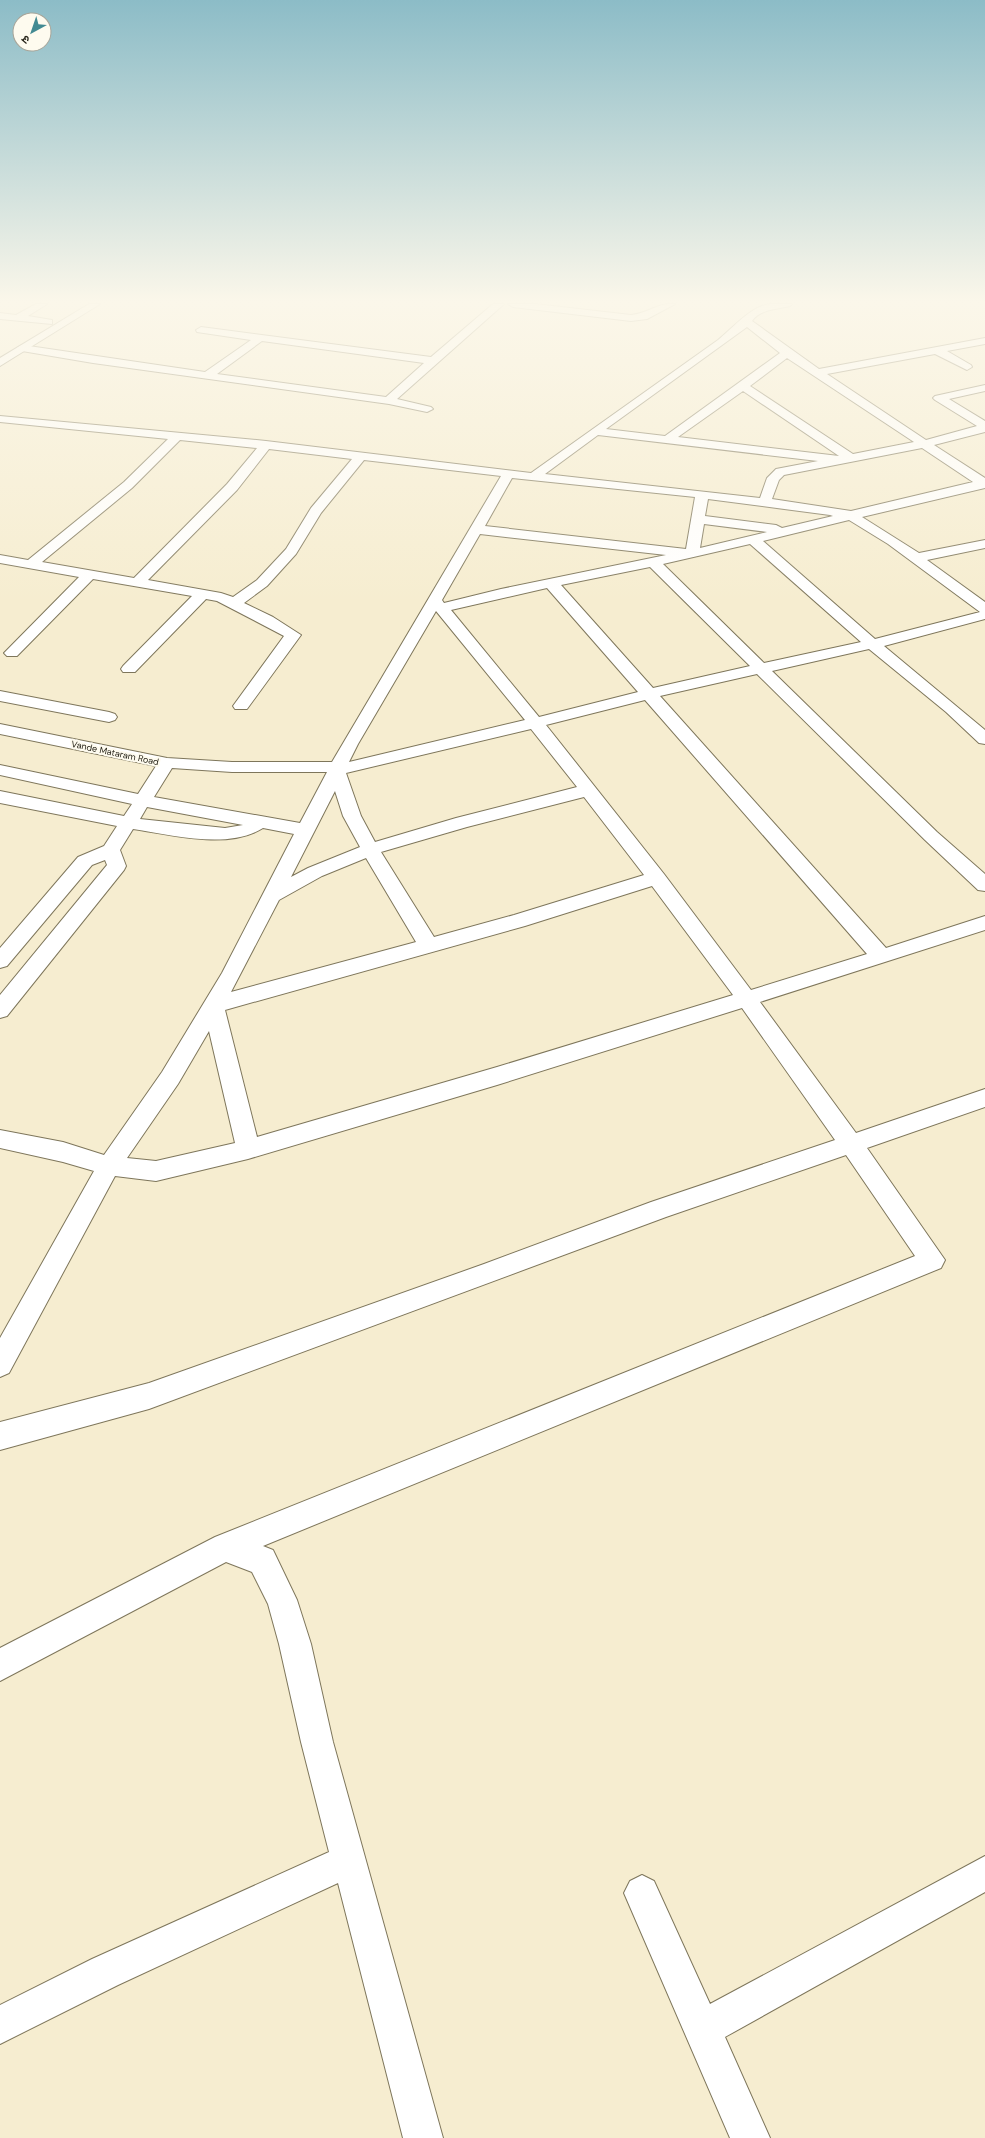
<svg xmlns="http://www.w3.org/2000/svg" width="985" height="2138" viewBox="0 0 985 2138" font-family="'DM Sans','Noto Sans Devanagari',sans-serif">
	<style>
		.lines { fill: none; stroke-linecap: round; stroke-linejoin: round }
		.street-casing { stroke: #7e765b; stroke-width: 2 }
		.highway-casing { stroke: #7e765b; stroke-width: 2 }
		.street { fill: #fff; fill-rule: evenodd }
		.highway { fill: #fff; fill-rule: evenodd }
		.labels { text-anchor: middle; stroke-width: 4; stroke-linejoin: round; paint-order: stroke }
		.far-street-label { font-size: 9px; fill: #272419; stroke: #fefbef }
	</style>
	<rect width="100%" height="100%" fill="#f6edd0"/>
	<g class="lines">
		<g class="street-casing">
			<path id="street" d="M36 304H47L28 316 52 320V324L0 319V313L16 315Z
				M493 304H504L397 399 431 407 433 409 427 412 389 404 93 363 22 351 17 348 22 345 205 372 251 340 197 332 196 330 201 327 431 357ZM262 341 424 363 386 397 217 374Z
				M508 304H535L631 315C647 314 659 302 675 304L647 319 631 321 513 307Z
				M770 304H792L790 306C778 309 760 309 752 321L819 369 985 338V344L947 351 971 365 972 367 967 370 935 354 827 374 926 440 977 426 935 400 933 398 935 396 985 385V391L949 399 985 421V432L934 445 985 478V488L862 517 919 553 985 540V548L927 560 985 602V619L884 646 985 730V744L979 743 946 712 869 649 772 671 937 832 985 874V891L978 890 925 840 757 674 660 696 886 948 985 916V930L760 1002 856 1133 985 1089V1107L867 1148 945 1260 941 1268 263 1546 273 1550 297 1600 311 1644 333 1742 443 2138H403L338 1883 118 1985 0 2044V2005L92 1959 329 1852 301 1742 279 1644 268 1604 252 1572 226 1562 0 1681V1648L215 1537 915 1256 846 1155 666 1217 149 1409 0 1450V1422L149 1383 484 1264 651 1202 835 1140 742 1008 497 1085 248 1159 156 1181 115 1176 9 1373 0 1377V1338L94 1171 63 1162 0 1148V1130L63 1142 104 1155 162 1072 222 973 294 834 263 828C228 850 173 835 133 829L120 850 126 866 124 870 7 1016 0 1018V995L107 865 105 860 92 865 7 966 0 968V948L78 857 104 846 117 826 0 803V791L124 816 132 804 0 775V765L138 794 156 766 0 734V724L167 758 232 762H332L501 476 364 460 321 513 296 554 267 586 244 603 273 617 301 635 247 709H235L233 706 284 636 217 601 206 599 135 672H123L121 669 123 666 192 596 93 579 17 656H7L4 653 7 650 79 577 0 563V555L28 560 124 482 168 439 0 422V416L266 441 531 473 718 340C733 328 751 306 770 304ZM747 327 780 353 665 436 606 429ZM787 358 914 442 853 454 750 386ZM743 391 839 456 678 437ZM598 435 818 461 776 469 767 478 760 498 545 474ZM180 440 257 448 227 484 134 578 42 562 132 488ZM922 448 973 482 851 511 772 499 779 480 784 475ZM269 449 352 459 311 508 286 549 257 580 233 597 221 593 148 580 237 490ZM512 478 695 497 686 549 485 526ZM708 499 830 515 833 516 782 528 776 525 705 516ZM849 520 888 544 980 612 875 639 763 541ZM704 524 767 532 700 548ZM480 534 666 555 501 589 444 603 442 600ZM750 544 861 642 764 663 663 564ZM650 567 750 666 653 688 561 585ZM547 588 638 692 539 717 451 610ZM436 611 525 720 349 762 358 744ZM645 700 867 954 751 990 664 874 546 725ZM531 729 577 787 456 818 375 842 361 816 346 773ZM172 768 232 772H327L300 823 154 797ZM335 791 343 816 360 847 308 868 291 877ZM584 797 644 875 514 915 434 937 381 852 467 827ZM147 807 243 825 225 828 140 819ZM366 858 416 942 231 992 279 900 322 876ZM652 886 733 995 497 1067 257 1137 225 1010 525 926ZM209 1031 235 1143 156 1161 127 1158 178 1084Z
				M0 691 109 712 115 714 117 717 115 720 109 722 0 701Z
				M985 1856V1892L725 2037 770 2138H730L624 1893 630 1881 642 1875 654 1881 710 2004Z"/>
		</g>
		<g class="highway-casing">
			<path id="highway" d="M89 304H100L0 366V358Z"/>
		</g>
		<use href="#street" class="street"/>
		<use href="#highway" class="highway"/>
	</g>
	<linearGradient id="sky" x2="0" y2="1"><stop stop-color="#8cbcc7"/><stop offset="0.5" stop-color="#fbf7ea"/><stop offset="1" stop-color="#fbf7ea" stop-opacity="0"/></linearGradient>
	<rect width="985" height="603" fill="url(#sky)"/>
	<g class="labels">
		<g class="far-street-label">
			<text transform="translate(115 753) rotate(12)" y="3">Vande Mataram Road</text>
		</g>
	</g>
	<g transform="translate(32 32) rotate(220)"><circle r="19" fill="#fefbef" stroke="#a8a599"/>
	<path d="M0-3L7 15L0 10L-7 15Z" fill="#438a92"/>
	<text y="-6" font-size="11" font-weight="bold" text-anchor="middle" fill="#272419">उ</text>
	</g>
</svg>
